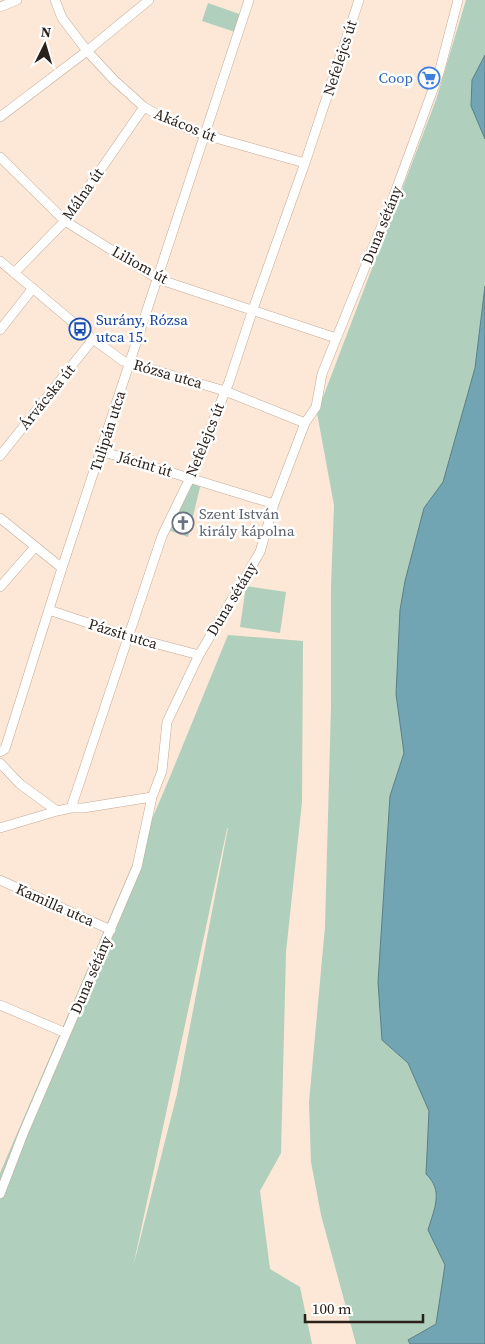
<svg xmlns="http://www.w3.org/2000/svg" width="485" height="1344" viewBox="0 0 485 1344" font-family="'Source Serif 4',serif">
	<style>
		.green { fill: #b0cfbd; fill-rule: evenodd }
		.water { fill: #71a5b3; stroke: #5c7d85 }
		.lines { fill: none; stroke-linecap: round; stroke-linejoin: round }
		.minor-casing { stroke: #c3a996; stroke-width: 10 }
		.minor { stroke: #fff; stroke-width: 9 }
		.labels { text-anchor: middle; stroke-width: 5; stroke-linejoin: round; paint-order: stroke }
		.street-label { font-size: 15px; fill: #2b211a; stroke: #fff }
		.shop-label { font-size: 15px; fill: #366cbe; stroke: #fff; text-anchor: end }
		.transit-label { font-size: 15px; fill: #164399; stroke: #fff; text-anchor: start }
		.worship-label { font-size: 15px; fill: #5b616d; stroke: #fff; text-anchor: start }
	</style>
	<rect width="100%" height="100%" fill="#fde7d6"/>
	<path class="green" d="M466 0H485V55L472 80 471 106 485 139V286L475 368 443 482 424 508 405 581 400 610 396 694 404 753 390 796 378 982 382 1040 408 1063 429 1111 426 1174C444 1191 434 1209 428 1230L445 1265 436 1324 408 1340 410 1344H356L321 1215 311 1162 309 1102 325 927 331 706V587L334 505 317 413 436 100Z
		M208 3 242 15 235 32 202 21Z
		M191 479 201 483 188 537 168 530Z
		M246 586 286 592 280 633 240 627Z
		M228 635 303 641 302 802 286 952 281 1153 260 1191 270 1269 300 1287 312 1344H0V1173L167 784ZM228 828 177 1094 133 1267 227 829Z"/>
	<path class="water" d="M485 55V139L471 106 472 80Z
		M485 286V1344H410L408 1340 436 1324 445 1265 428 1230C434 1209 444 1191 426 1174L429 1111 408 1063 382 1040 378 982 390 796 404 753 396 694 400 610 405 581 424 508 443 482 475 368Z"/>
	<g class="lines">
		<g class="minor-casing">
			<path id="minor" d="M55 0 62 18 87 51 114 80 144 107 171 122 205 135 305 163
				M0 7 17 0
				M0 117 87 51 149 0
				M0 157 65 221 158 279 336 338
				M0 261 93 339 123 361 225 391 305 423
				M14 273 65 221 144 107
				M0 330 33 288
				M101 451 274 504
				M0 456 93 339
				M0 518 62 568
				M0 587 35 547
				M49 610 127 636 199 655
				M0 752 5 749 62 568 249 0
				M0 763 20 784 57 811
				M71 808H83L152 797
				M0 828 57 811 71 808 162 536 190 478 229 382 253 309 305 163 359 0
				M0 880 111 930
				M0 1005 66 1033
				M0 1194 23 1134 137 867 152 797 162 771 167 722 199 655 260 552 274 504 305 423 316 407 322 374 393 198 439 73 458 0"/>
		</g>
		<use href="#minor" class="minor"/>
	</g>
	<defs>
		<g id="supermarket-ring" transform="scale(1.125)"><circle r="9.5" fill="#fff" stroke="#3f7fe0" stroke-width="1.5"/><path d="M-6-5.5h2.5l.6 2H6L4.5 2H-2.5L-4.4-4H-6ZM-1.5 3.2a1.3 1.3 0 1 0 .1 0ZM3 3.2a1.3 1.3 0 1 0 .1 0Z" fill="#3f7fe0"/></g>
		<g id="bus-ring" transform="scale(1.125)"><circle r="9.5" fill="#fff" stroke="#1a4fb4" stroke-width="1.5"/><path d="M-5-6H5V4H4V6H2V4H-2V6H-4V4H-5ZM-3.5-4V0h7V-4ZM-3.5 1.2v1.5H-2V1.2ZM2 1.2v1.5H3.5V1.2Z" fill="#1a4fb4"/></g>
		<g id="church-ring" transform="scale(1.125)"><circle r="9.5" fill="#fff" stroke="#6b7280" stroke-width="1.5"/><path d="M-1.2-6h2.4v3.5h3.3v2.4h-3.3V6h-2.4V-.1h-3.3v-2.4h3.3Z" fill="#6b7280"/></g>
	</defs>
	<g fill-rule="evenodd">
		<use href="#supermarket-ring" x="429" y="78"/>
		<use href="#bus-ring" x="80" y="329"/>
		<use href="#church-ring" x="183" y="523"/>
	</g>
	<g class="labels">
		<g class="street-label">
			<text transform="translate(340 58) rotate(-72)" y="5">Nefelejcs út</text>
			<text transform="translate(185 125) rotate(22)" y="5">Akácos út</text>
			<text transform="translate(83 194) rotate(-55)" y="5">Málna út</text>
			<text transform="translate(382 225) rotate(-68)" y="5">Duna sétány</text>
			<text transform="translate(140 265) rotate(29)" y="5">Liliom út</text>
			<text transform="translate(168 374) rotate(16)" y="5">Rózsa utca</text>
			<text transform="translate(47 397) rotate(-51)" y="5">Árvácska út</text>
			<text transform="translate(108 431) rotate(-72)" y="5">Tulipán utca</text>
			<text transform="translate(205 440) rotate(-68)" y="5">Nefelejcs út</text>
			<text transform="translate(145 464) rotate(17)" y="5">Jácint út</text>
			<text transform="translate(232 599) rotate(-59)" y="5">Duna sétány</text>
			<text transform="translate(123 634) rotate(17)" y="5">Pázsit utca</text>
			<text transform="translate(55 905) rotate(24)" y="5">Kamilla utca</text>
			<text transform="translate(91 975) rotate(-67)" y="5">Duna sétány</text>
		</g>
		<g class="shop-label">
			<text x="413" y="83">Coop</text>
		</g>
		<g class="transit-label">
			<text x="96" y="325">Surány, Rózsa<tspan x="96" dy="17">utca 15.</tspan></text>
		</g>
		<g class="worship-label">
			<text x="199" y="519">Szent István<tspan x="199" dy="17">király kápolna</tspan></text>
		</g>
	</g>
	<g transform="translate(45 45) rotate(5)" stroke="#ffffff" stroke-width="4" paint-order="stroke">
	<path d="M0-4L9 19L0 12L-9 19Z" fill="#2b211a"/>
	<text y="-8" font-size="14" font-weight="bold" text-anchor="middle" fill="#2b211a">N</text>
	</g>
	<path d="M305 1314v8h118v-8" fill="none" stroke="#2b211a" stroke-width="2.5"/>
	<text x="312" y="1314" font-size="15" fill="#2b211a" stroke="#ffffff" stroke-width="4" paint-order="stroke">100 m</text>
</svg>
